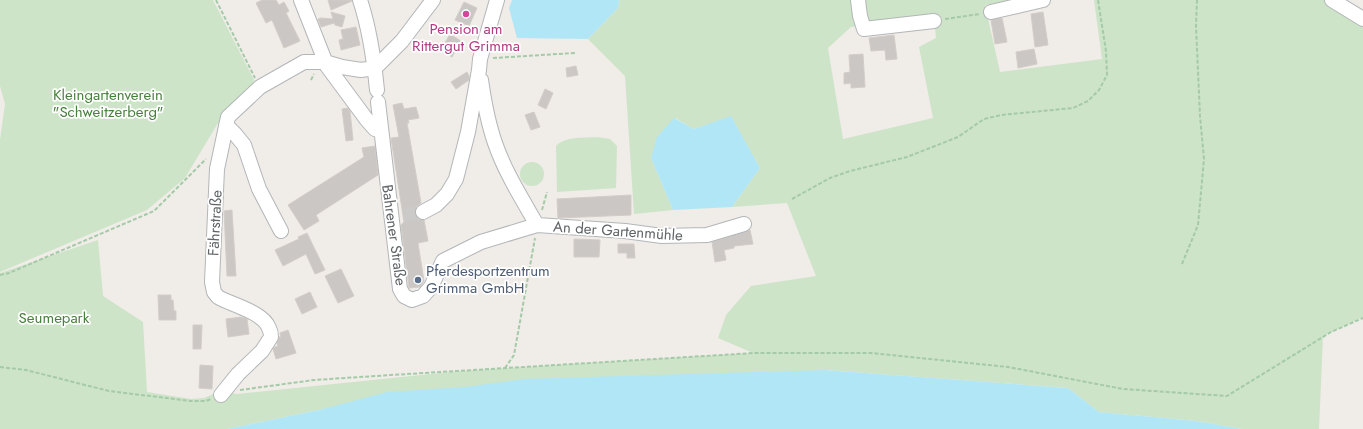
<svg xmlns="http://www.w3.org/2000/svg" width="1363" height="429" viewBox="0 0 1363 429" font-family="Jost,sans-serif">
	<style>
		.green { fill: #cde4c8; fill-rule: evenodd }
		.water { fill: #b1e6f6 }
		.building { fill: #cbc7c5; stroke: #d4cdc7 }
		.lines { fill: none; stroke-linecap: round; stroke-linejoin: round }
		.minor-tunnel { stroke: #cccac8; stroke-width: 14; stroke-dasharray: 14 7; stroke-linecap: butt }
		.minor-casing { stroke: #b3b6b8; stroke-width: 16 }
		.path { stroke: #a4caa8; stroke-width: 2; stroke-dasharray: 4 2; stroke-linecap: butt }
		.minor { stroke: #fff; stroke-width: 14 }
		.hotel-dot { fill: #d1479c; stroke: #fff; stroke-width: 1.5 }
		.service-dot { fill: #5c6f8a; stroke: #fff; stroke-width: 1.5 }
		.labels { text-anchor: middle; stroke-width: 3.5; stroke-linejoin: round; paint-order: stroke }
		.hotel-label { font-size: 15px; fill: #b23c85; stroke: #fff }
		.park-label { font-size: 15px; fill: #487f3e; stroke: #fff }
		.street-label { font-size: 15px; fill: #5f6466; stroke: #fff }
		.service-label { font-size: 15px; fill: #4e5e75; stroke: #fff; text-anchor: start }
	</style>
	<rect width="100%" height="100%" fill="#f0ece8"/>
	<path class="green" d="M0 0H213L254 80 253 88 233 105 221 118 185 178 147 210 0 272V140L5 104 0 86Z
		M619 0H1012L985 5 1000 72 1102 59 1094 0H1324L1335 5 1363 23V317L1323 336 1319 429H1242L1196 421 1099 412 1068 388 825 370 323 409 227 429H0V273L98 240 103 296 143 322 147 392 191 399 204 398 221 391 237 394 460 371 753 353 718 338 726 315 751 286 816 276 787 203 732 207 760 168 731 117 694 129 675 118 651 158 673 210 634 214 625 76 588 39 618 8ZM934 17 936 38 919 47 933 118 843 139 828 48 851 27Z
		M598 137 610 139 617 146 616 188 557 192 556 146C565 136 585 138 598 137Z
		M520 174a12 12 0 1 1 24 0a12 12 0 1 1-24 0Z"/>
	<path class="water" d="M512 0H619L618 8 588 39 517 38 509 8Z
		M731 116 760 168 732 207 673 210 651 158 657 137 674 118 694 129Z
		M825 370 1068 388 1099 412 1196 421 1242 429H227L323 409 387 392 465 387 524 379Z"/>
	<path class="building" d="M262 0H276L279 5 284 2 289 11 286 13 300 41 284 48 272 20 266 23 256 3Z
		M328 0H352V1L331 10Z
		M464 2 477 8 469 26 455 20Z
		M331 12 345 16 342 27 335 25 334 23 321 27 318 19 321 18 333 19Z
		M1043 12 1048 45 1035 47 1031 14Z
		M1002 18 1007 42 995 44 991 20Z
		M356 27 360 45 341 50 339 40 343 39 341 30Z
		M450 34 461 41 452 57 441 50Z
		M894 35 897 59 886 60 885 50 871 51 869 38Z
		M1034 49 1037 64 1018 68 1016 52Z
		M863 54 865 87 851 88V83L844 84V73L850 72 849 55Z
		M576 66 578 75 567 77 566 68Z
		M467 72 469 76V80L456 89 451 82Z
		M545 89 553 93 546 109 538 105Z
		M402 103 404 109 416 107 419 118 408 120 409 123H407L421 203 416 207 415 212 418 219 424 220 428 241 418 243 424 281 420 287 409 288 401 225 404 222 391 138 399 137 393 105Z
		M348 108 350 111 353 140 346 141 342 109Z
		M534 112 540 127 531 130 525 115Z
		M375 146 378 175 316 215 319 221 304 230 288 205 364 157 362 148Z
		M631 195V215L558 218 557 199Z
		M232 210 236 276H227L224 211Z
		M750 230 753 244 734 246V248L724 250 726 260 715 262 712 242Z
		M307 233 325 270 315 274 306 254 283 266 275 250 299 239 298 237Z
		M574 239 600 240 599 257H574Z
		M618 244H634L635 258H627V253H618Z
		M341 269 354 296 338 303 325 276Z
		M310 292 317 307 302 314 295 299Z
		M158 295H171V300H173L174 311H176V320H159Z
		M241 317 247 319 249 334 228 337 226 319Z
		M193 325H202L201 349H193Z
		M288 330 296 353 276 359 273 349 275 347 278 346 277 343 279 337H281L280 333Z
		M200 365 213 366 212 389 199 388Z"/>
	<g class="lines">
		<path class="minor-tunnel" d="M403 215 423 212"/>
		<g class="minor-casing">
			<path id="minor" d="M301 0 327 66 367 120 375 129 381 131
				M360 0C370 30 374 59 377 90
				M858 0 860 16 864 29 934 21
				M1332 0 1363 19
				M991 12 1043 0
				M481 80C484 101 488 123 495 143 505 172 522 199 537 225
				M378 102 400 289 404 296 412 300 423 296 431 287 443 261 481 242 537 225 625 231 662 236 707 235 744 224
				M226 125 235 134 244 145 259 189 281 231
				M423 212 436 205 447 194 456 179 468 132 479 70 480 59 497 0
				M221 395 238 374 262 351 271 337C271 334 270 330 269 328 263 312 232 305 218 297L214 292 212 282 217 169 228 117 260 87 304 62H325L342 67 361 70 375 68 402 41 433 0"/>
		</g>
		<path class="path" d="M216 0 255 78
			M945 19 980 14
			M493 58 575 53
			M311 80 314 74
			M792 199 830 178 850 171 907 157 958 137 984 119 1001 115 1073 108 1088 101 1099 90 1107 75 1106 51 1098 0
			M542 210 547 192
			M1182 264 1198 225 1204 159 1200 116 1196 26 1197 0
			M0 275 9 273 154 211 206 159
			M0 367 26 370 109 391 191 401H206L211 399
			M505 368 514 355 535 238
			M240 390 314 380 391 375 754 353H871L1008 367 1123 389 1227 396 1331 332 1363 318"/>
		<use href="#minor" class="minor"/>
	</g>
	<circle class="hotel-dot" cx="466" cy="14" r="4"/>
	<circle class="service-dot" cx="418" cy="280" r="4"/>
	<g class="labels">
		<g class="hotel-label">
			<text x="466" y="34">Pension am<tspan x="466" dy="17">Rittergut Grimma</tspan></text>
		</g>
		<g class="park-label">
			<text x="108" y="100">Kleingartenverein<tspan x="108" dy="17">"Schweitzerberg"</tspan></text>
			<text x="54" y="323">Seumepark</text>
		</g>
		<g class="street-label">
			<text transform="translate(215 223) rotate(-87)" y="5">Fährstraße</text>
			<text transform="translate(618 231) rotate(4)" y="5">An der Gartenmühle</text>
			<text transform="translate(394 235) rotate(82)" y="5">Bahrener Straße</text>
		</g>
		<g class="service-label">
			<text x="426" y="276">Pferdesportzentrum<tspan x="426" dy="17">Grimma GmbH</tspan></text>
		</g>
	</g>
</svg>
